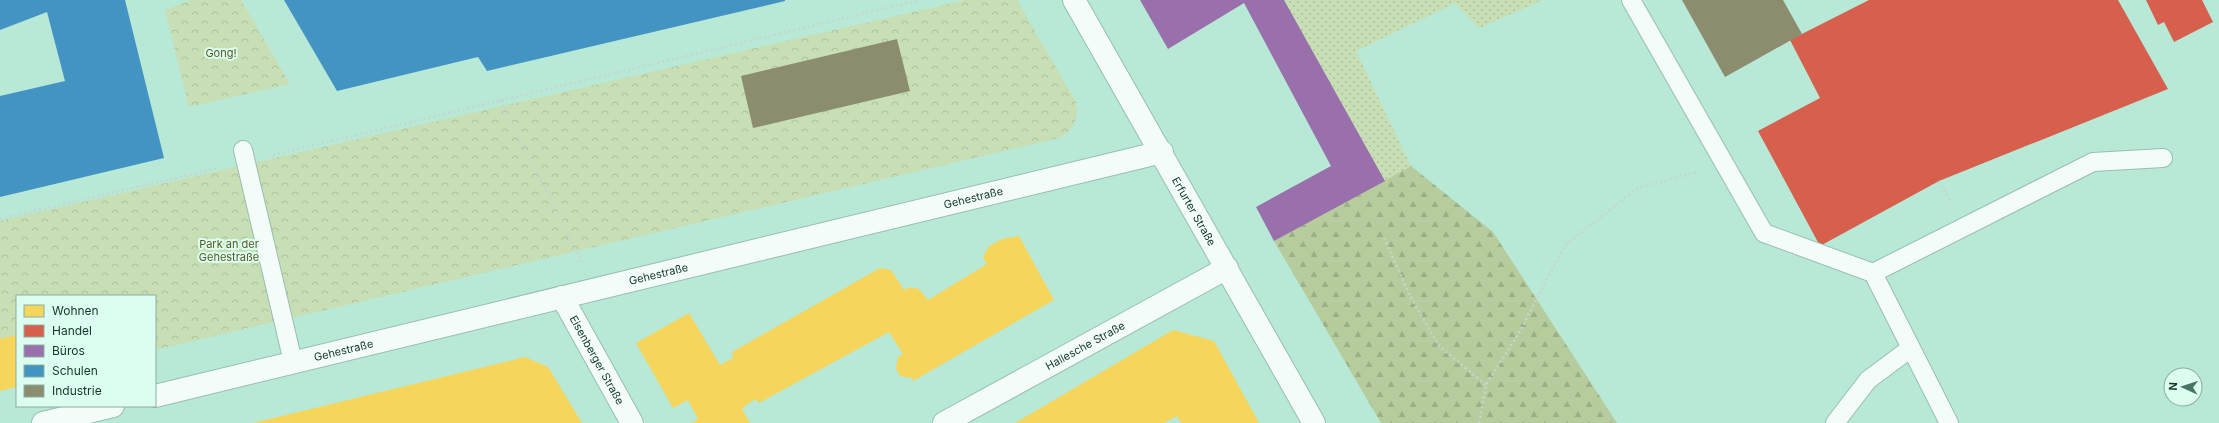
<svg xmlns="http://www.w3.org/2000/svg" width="2219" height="423" viewBox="0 0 2219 423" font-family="Inter,sans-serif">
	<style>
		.grass { fill: url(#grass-dots) }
		.forest { fill: url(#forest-firs) }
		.park { fill: url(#park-crowns) }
		.homes { fill: #f6d55c }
		.shops { fill: #d6604d }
		.offices { fill: #9970ab }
		.schools { fill: #4393c3 }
		.industry { fill: #8c8c6e }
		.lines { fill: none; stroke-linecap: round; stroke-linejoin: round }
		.service-casing { stroke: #97bfb0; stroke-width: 20 }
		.minor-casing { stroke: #97bfb0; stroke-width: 24 }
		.tertiary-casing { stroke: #97bfb0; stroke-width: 24 }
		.path { stroke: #c6d5d0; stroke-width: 2.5; stroke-dasharray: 2 3; stroke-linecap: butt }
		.service { stroke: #f4fcf9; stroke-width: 18 }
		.minor { stroke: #f4fcf9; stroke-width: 22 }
		.tertiary { stroke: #f4fcf9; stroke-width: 22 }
		.labels { text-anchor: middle; stroke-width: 4; stroke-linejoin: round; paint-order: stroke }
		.park-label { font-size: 11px; fill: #5a5a23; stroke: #dcfef0 }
		.street-label { font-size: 11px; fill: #10372a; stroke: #dcfef0 }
	</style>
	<defs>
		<pattern id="grass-dots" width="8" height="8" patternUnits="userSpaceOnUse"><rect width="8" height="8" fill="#c8dfb5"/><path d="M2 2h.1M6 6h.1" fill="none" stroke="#abc09c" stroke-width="1.8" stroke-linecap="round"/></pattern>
		<pattern id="forest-firs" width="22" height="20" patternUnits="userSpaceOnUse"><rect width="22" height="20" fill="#b6cc9c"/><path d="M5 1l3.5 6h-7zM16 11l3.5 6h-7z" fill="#9bb087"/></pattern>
		<pattern id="park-crowns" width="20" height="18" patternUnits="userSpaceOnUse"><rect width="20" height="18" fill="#c8dfb5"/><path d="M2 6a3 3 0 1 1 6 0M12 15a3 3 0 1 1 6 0" fill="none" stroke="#abc09c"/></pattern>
	</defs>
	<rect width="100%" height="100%" fill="#b7e9d6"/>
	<path class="grass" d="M1284 0H1543L1479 28 1455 3 1356 51 1411 166 1385 181Z"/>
	<path class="forest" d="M1411 166 1493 232 1617 423H1381L1274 241Z"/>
	<path class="park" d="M192 0H241L290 84 189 107 165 10Z
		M965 0H1017L1076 102C1080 120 1072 133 1055 139L155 350V296H17V383L0 387V221Z"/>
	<path class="homes" d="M1019 236 1054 300 913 381 912 378 900 376 896 368 898 357 903 354 889 332 759 403 756 399 746 405 742 409 750 423H692L698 419 688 400 673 408 636 343 689 313 720 365 733 358 732 352 880 268 891 270 904 290 910 287 919 289 928 300 987 264 983 258 988 247 1002 239Z
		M1173 330 1214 341 1259 423H1181L1177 416 1164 423H1015Z
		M17 335V387L0 391V339Z
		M525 357 548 367 582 423H253Z"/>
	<path class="shops" d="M1869 0H2118L2168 89 1939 181 1820 246 1758 131 1820 98 1790 40Z
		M2146 0H2202L2213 22 2174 42 2164 22 2158 25Z"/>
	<path class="offices" d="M1140 0H1284L1385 181 1274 241 1256 207 1331 166 1244 3 1168 49Z"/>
	<path class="schools" d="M0 0H125L164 158 0 197V96L65 81 47 12 0 30Z
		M284 0H785V1L487 71 478 57 337 91Z"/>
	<path class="industry" d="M1682 0H1783L1802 34 1725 77Z
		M897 39 910 91 753 128 741 76Z"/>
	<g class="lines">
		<g class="service-casing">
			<path id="service" d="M1631 0 1764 233 1873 273
				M243 150 293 362
				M1835 423 1868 380 1911 348
				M1949 423 1873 273 2093 162 2163 158"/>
		</g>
		<g class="minor-casing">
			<g id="minor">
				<path id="s1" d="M562 297 632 423"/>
				<path id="s2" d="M155 396 1162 152"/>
				<path d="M43 423 113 406"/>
				<path id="s3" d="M944 423 1227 268"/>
			</g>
		</g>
		<g class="tertiary-casing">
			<g id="tertiary">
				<path id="s4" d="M1074 0 1314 423"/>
			</g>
		</g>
		<path class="path" d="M500 100 582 262
			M273 155 920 0
			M1939 181 1951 203
			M0 219 218 168
			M1384 238 1411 298 1439 346 1486 385
			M1479 423 1486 385 1520 331 1565 245 1638 188 1697 172"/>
		<use href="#service" class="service"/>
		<use href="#minor" class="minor"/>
		<use href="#tertiary" class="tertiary"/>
	</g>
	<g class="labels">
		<g class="park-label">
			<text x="221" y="57">Gong!</text>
			<text x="229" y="248">Park an der<tspan x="229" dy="13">Gehestraße</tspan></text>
		</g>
		<g class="street-label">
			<text dy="4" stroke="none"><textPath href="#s2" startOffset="842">Gehestraße</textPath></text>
			<text dy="4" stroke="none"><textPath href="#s4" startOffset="243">Erfurter Straße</textPath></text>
			<text dy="4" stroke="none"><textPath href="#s2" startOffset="518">Gehestraße</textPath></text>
			<text dy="4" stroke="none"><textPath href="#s3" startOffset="161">Hallesche Straße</textPath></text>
			<text dy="4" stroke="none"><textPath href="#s2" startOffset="194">Gehestraße</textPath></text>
			<text dy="4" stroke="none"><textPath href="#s1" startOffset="72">Eisenberger Straße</textPath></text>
		</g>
	</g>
	<rect x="16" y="295" width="140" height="112" fill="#dcfef0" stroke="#8aaea1"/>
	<rect x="24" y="305" width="20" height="12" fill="#f6d55c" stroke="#8aaea1"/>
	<text x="52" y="315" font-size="12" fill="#10372a">Wohnen</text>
	<rect x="24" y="325" width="20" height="12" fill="#d6604d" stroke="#8aaea1"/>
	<text x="52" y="335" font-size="12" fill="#10372a">Handel</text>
	<rect x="24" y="345" width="20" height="12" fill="#9970ab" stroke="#8aaea1"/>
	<text x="52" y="355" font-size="12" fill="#10372a">Büros</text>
	<rect x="24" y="365" width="20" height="12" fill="#4393c3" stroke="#8aaea1"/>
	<text x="52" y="375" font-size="12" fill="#10372a">Schulen</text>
	<rect x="24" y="385" width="20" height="12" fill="#8c8c6e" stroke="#8aaea1"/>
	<text x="52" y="395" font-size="12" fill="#10372a">Industrie</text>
	<g transform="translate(2183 387) rotate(273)"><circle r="19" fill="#dcfef0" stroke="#8aaea1"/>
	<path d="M0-3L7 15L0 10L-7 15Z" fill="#4a7566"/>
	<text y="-6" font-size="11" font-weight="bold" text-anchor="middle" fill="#10372a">N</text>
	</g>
</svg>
